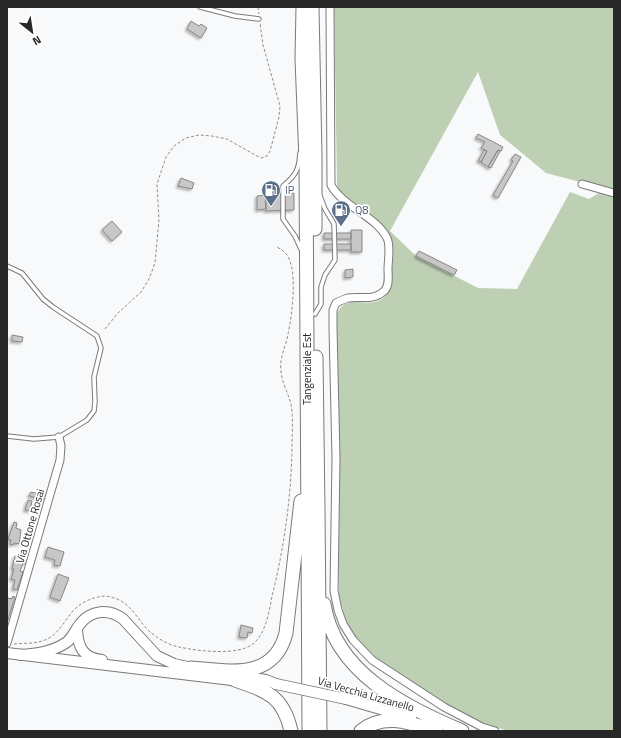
<svg xmlns="http://www.w3.org/2000/svg" width="621" height="738" viewBox="0 0 621 738" font-family="'Titillium Web',sans-serif">
	<style>
		.green { fill: #bed0b3 }
		.building { fill: #c8c7c8; stroke: #888788; filter: url(#shadow) }
		.lines { fill: none; stroke-linecap: round; stroke-linejoin: round }
		.lane-casing { stroke: #797a7b; stroke-width: 5.5 }
		.street-casing { stroke: #797a7b; stroke-width: 9 }
		.secondary-casing { stroke: #797a7b; stroke-width: 12 }
		.highway-casing { stroke: #797a7b; stroke-width: 15 }
		.path { stroke: #8e8e8f; stroke-width: 1; stroke-dasharray: 3 2; stroke-linecap: butt }
		.lane { stroke: #fff; stroke-width: 3.5 }
		.street { stroke: #fff; stroke-width: 7 }
		.secondary { stroke: #fff; stroke-width: 10 }
		.highway { stroke: #fff; stroke-width: 13 }
		.secondary-bridge-casing { stroke: #797a7b; stroke-width: 12; stroke-linecap: butt }
		.secondary-bridge { stroke: #fff; stroke-width: 10 }
		.labels { text-anchor: middle; stroke-width: 3.5; stroke-linejoin: round; paint-order: stroke }
		.service-label { font-size: 11px; fill: #4e5e75; stroke: #fff; text-anchor: start }
		.street-label { font-size: 11px; fill: #282829; stroke: #fff }
	</style>
	<defs>
		<filter id="shadow"><feDropShadow dx="-2" dy="2" stdDeviation="1" flood-color="#0004"/></filter>
	</defs>
	<rect width="100%" height="100%" fill="#f8f9fa"/>
	<path class="green" d="M334 7H614V191L546 173 500 135 478 72 390 231 416 256 478 288 517 289 570 192 589 199 599 193 614 197V731H509L488 725 468 717 395 673 370 655 356 638 345 618 339 595 337 313C347 293 365 308 380 300 391 295 392 284 392 274 392 263 394 248 391 238 386 223 351 202 339 190L337 184Z"/>
	<path class="building" d="M191 21 199 26 201 24 207 28 201 38 187 29Z
		M478 134 503 147 501 151 498 150 488 167 481 162 487 151 481 148 485 142 476 138Z
		M484 150 487 151 481 162 478 161Z
		M498 150 500 151 491 168 488 167Z
		M515 154 521 157 498 198 493 195 513 161 511 160Z
		M181 178 194 183 192 189 178 186Z
		M294 193V210L266 211 265 194Z
		M266 195V209L257 210V196Z
		M112 221 122 232 112 241 102 230Z
		M351 230H362V252H351Z
		M324 233H351V239H324Z
		M324 244H351V250H324Z
		M419 251 457 270 454 275 416 256Z
		M353 269V277L345 278V270Z
		M12 335 23 337 22 342 12 341Z
		M31 492 43 495 44 493H47L45 500 29 496Z
		M28 500 32 501 30 511 25 510Z
		M14 522 17 523 16 528 21 530 19 544 14 543 13 545 10 544 11 540 8 539Z
		M48 547 64 552 60 566 54 565 55 560 45 557Z
		M15 556 26 559 25 564 23 563 20 571 23 572 17 590 13 589 15 580 11 579 14 569H12Z
		M58 574 69 578 60 601 50 597Z
		M13 596 15 597 7 623V600L8 598 12 599Z
		M241 625 253 628 252 633 248 632 247 638 239 637Z"/>
	<g class="lines">
		<g class="lane-casing">
			<path id="lane" d="M200 7 235 16 259 19
				M300 153C299 170 296 175 283 186V219L295 236 301 249
				M7 266 22 273 43 299 53 307 97 336 101 348 94 377 95 402 94 411 87 420 59 437 34 439 7 436
				M315 314 321 304V287L325 275 335 260 334 224 325 209 320 196"/>
		</g>
		<g class="street-casing">
			<path id="street" d="M330 7 331 185C343 207 376 216 387 238 391 246 388 260 388 269 388 276 390 287 383 292 373 301 360 296 348 298 344 299 340 301 336 303L333 310V328L336 458 334 591 338 610 343 624 353 640 372 660 444 707 482 727 495 731
				M582 184 614 193
				M7 643 60 460 61 446 59 437"/>
		</g>
		<g class="secondary-casing">
			<path id="secondary" d="M77 630C78 647 83 658 102 660
				M7 653 240 681
				M20 655C36 654 53 652 67 642 73 637 75 630 80 624 91 610 109 608 123 619L157 656 174 664 197 669
				M233 675 266 680 276 684
				M346 699 411 718"/>
		</g>
		<g class="highway-casing">
			<path id="highway" d="M303 7 302 59 306 160 309 731
				M312 7 315 157V229
				M316 357 318 510 320 731
				M324 604C335 673 404 706 462 731
				M191 668C229 671 274 681 286 633L301 501
				M235 680C266 691 283 695 291 731
				M361 731C384 712 411 723 436 731"/>
		</g>
		<path class="path" d="M258 7 259 14
			M105 329 118 313 141 292 149 279 155 263 159 220 157 184 166 157 174 146 186 138 199 135 212 136 227 139 257 156 262 158 267 156 270 151 279 117 280 106 263 45 260 23
			M14 644C24 643 35 644 45 640 60 634 65 618 76 608 81 603 88 600 94 598 101 596 107 595 114 598 131 603 137 619 149 631 157 638 168 645 179 647 198 651 237 656 253 644 266 633 269 612 272 596 284 548 291 499 292 449 292 437 293 424 292 411 291 397 282 385 281 371 279 358 286 346 288 334 292 316 297 275 289 259 287 253 282 250 277 247"/>
		<use href="#lane" class="lane"/>
		<use href="#street" class="street"/>
		<use href="#secondary" class="secondary"/>
		<use href="#highway" class="highway"/>
		<g class="secondary-bridge-casing">
			<path id="secondary-bridge" d="M276 684 346 699"/>
		</g>
		<use href="#secondary-bridge" class="secondary-bridge"/>
	</g>
	<defs>
		<g id="fuel-pin" transform="scale(1)"><path d="M0 17L-7.5 6A9.5 9.5 0 1 1 7.5 6Z" fill="#5c6f8a" stroke="#fff"/><path d="M-5.5-6h7V0h2V4h1.3V-2.5L3-4.5l.8-.8L6-3V5H2.5V1h-1V6h-7ZM-4.2-4.7v3.2H.2V-4.7Z" fill="#fff"/></g>
	</defs>
	<g fill-rule="evenodd">
		<use href="#fuel-pin" x="271" y="190"/>
		<use href="#fuel-pin" x="341" y="210"/>
	</g>
	<g class="labels">
		<g class="service-label">
			<text x="285" y="194">IP</text>
			<text x="355" y="214">Q8</text>
		</g>
		<g class="street-label">
			<text transform="translate(307 369) rotate(-90)" y="4">Tangenziale Est</text>
			<text transform="translate(30 526) rotate(-74)" y="4">Via Ottone Rosai</text>
			<text transform="translate(366 694) rotate(16)" y="4">Via Vecchia Lizzanello</text>
		</g>
	</g>
	<rect width="621" height="738" fill="none" stroke="#282829" stroke-width="16"/>
	<g transform="translate(32 32) rotate(150)" stroke="#ffffff" stroke-width="3" paint-order="stroke">
	<path d="M0-3L7 15L0 10L-7 15Z" fill="#282829"/>
	<text y="-6" font-size="11" font-weight="bold" text-anchor="middle" fill="#282829">N</text>
	</g>
</svg>
